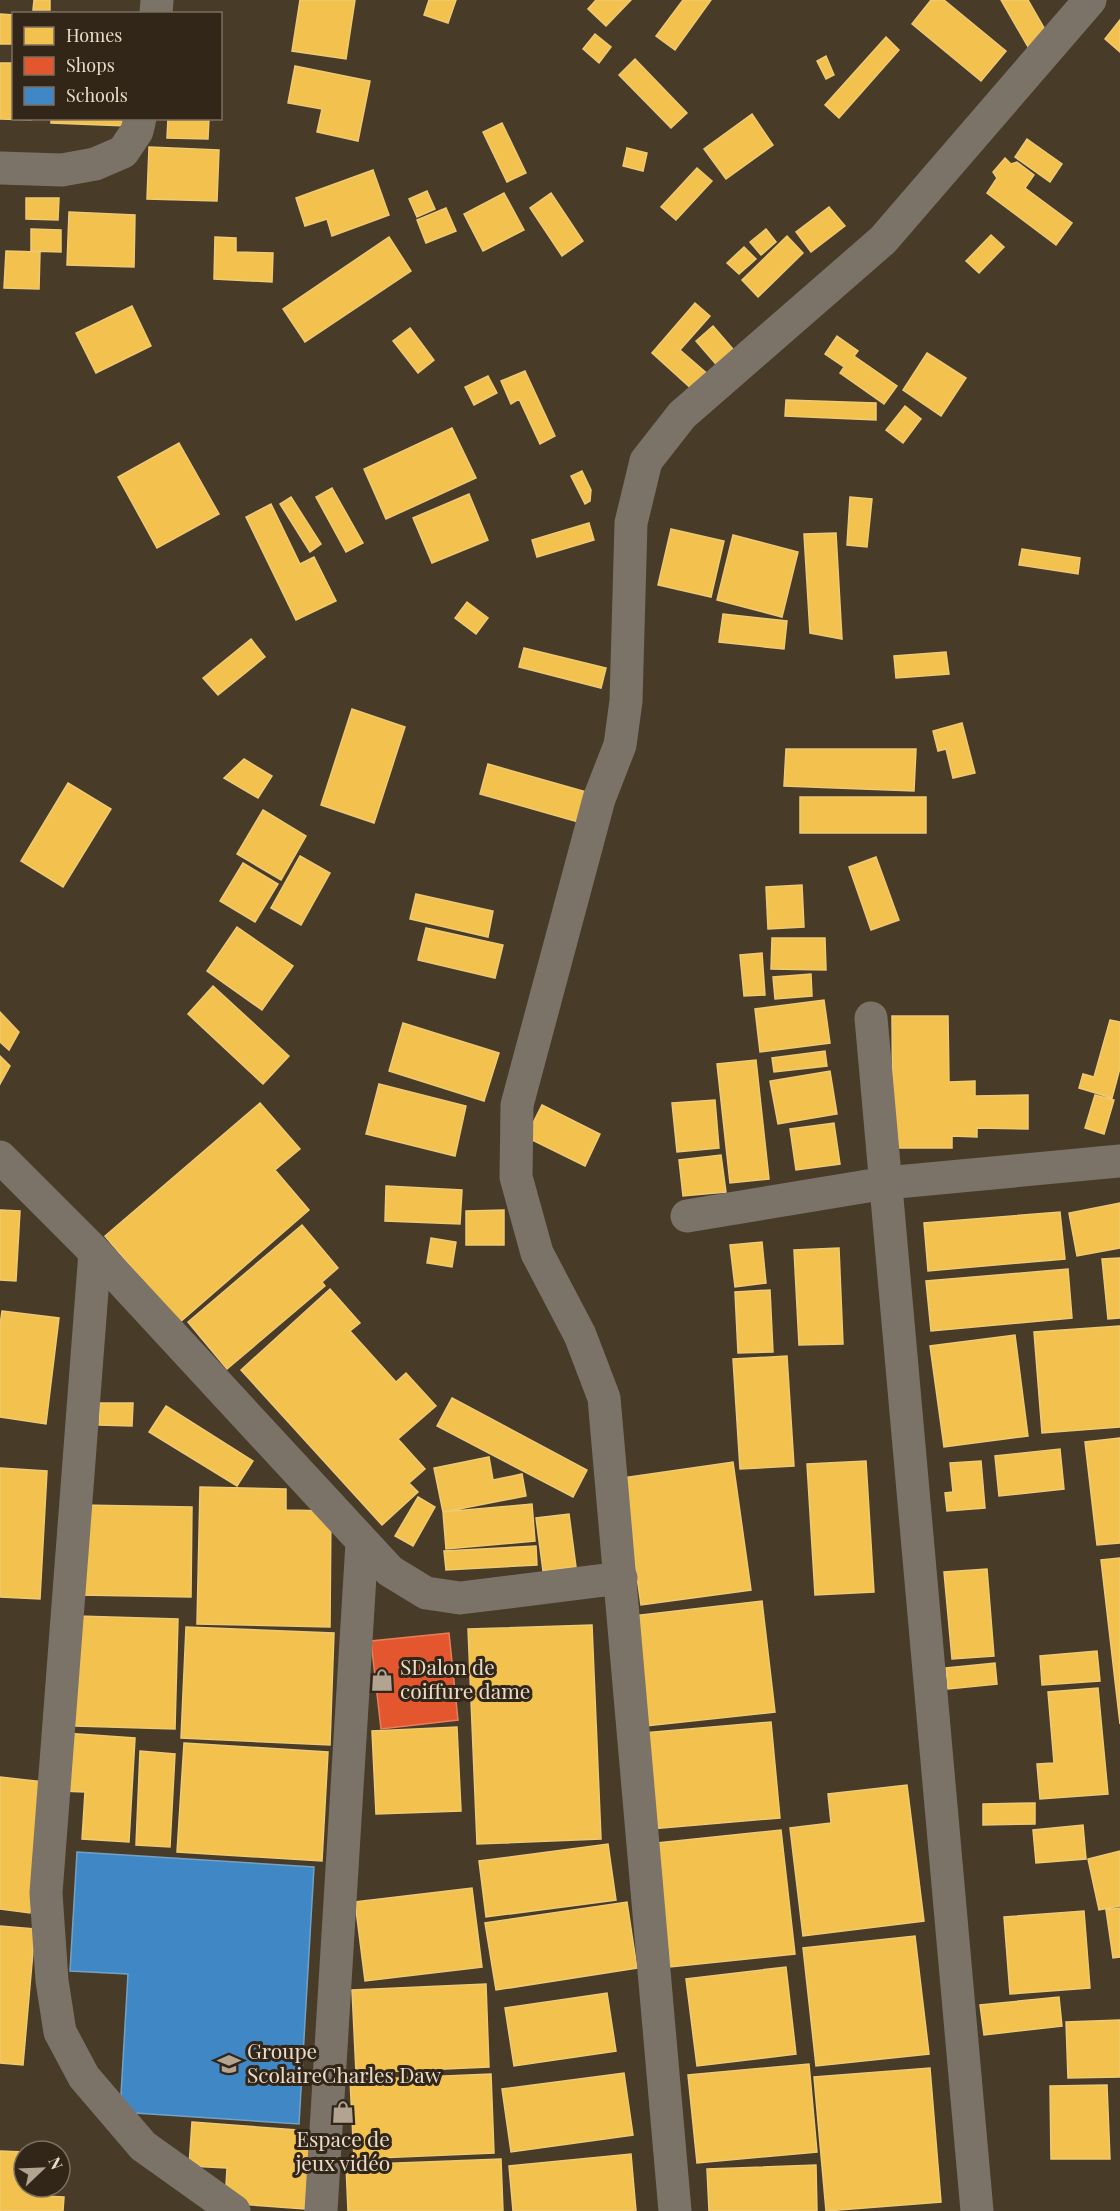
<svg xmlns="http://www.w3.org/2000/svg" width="1120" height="2211" viewBox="0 0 1120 2211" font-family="'Playfair Display',serif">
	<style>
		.homes { fill: #f2c14e; stroke: #f0c973; stroke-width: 1.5 }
		.shops { fill: #e4572e; stroke: #e67f5c; stroke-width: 1.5 }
		.schools { fill: #3f88c5; stroke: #73a1c6; stroke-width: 1.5 }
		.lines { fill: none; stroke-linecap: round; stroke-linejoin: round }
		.minor { stroke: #7b7268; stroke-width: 33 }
		.labels { text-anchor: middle; stroke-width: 6; stroke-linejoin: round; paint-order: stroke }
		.poi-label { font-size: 21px; fill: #ebdcc9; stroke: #312618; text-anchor: start }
	</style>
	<rect width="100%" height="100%" fill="#483b28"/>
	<path class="homes" d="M34 0H50V10H33Z
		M300 0H355L346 59 292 51Z
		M429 0H456L448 23 424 15Z
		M596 0H631L606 26 588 9Z
		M683 0H711L675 50 656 36Z
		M931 0H944L1006 51 981 81 912 24Z
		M1001 0H1028L1051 40 1031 52Z
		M0 14 14 15V44H0Z
		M1120 20V52L1105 39Z
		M595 34 611 47 599 63 583 49Z
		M886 37 899 50 839 118 825 105Z
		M826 56 834 75 826 79 817 61Z
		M635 59 687 113 671 128 619 75Z
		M0 63H14V118L32 120 0 119Z
		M295 66 370 81 358 141 317 132 322 109 288 103Z
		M752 114 773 145 726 179 704 149Z
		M51 118H127V126L51 123Z
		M168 118H209L208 139 167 138Z
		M502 123 526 173 507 182 483 132Z
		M1027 139 1062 164 1050 182 1015 157Z
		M149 147 219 150 217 201 147 199Z
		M627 148 647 153 643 171 623 166Z
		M1005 158 1011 164 1017 162 1034 175 1025 188 1072 223 1056 245 987 193 997 178 993 172Z
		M697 168 712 181 676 220 661 207Z
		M373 170 389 215 332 236 327 219 305 226 296 198Z
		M427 191 435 209 417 217 409 199Z
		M504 193 524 230 483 251 464 214Z
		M551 193 583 241 562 256 530 208Z
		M26 198H59L58 220 26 219Z
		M829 207 845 226 811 252 796 232Z
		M446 208 456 231 426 243 417 220Z
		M69 212 135 215 134 267 67 265Z
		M31 229 61 230V252L31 251Z
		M766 229 776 242 761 255 750 242Z
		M991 235 1004 247 979 273 966 261Z
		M787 236 803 253 758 297 742 280Z
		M215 237 236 238V252L273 253 272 282 214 279Z
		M389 237 411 271 305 342 283 309Z
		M744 247 756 259 739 274 727 263Z
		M6 251 40 252 39 289 4 288Z
		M695 303 710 316 680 350 710 376 695 392 652 353Z
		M132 306 151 346 96 373 76 333Z
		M713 326 738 355 721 370 696 341Z
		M410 328 434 360 418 373 393 341Z
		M837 336 858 351 854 356 897 386 884 404 840 373 844 367 825 354Z
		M927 353 966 378 941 416 903 390Z
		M525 371 555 436 540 444 519 399 511 404 501 381Z
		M488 376 497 393 474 405 465 387Z
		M786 400 876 403V420L785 416Z
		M905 406 921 419 903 443 886 430Z
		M452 428 476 478 386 519 364 469Z
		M179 443 219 514 157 548 118 477Z
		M582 471 591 490 590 501 585 504 571 476Z
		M332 488 363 543 346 552 316 497Z
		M469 494 488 540 432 563 413 518Z
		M291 497 321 544 310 552 280 504Z
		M850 497 872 499 867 547 847 545Z
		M271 504 300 564 314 557 336 601 296 620 246 517Z
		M589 523 594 540 537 557 532 540Z
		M671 529 724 541 711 597 658 585Z
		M836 533 842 639 810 633 804 534Z
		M733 535 798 552 782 617 717 600Z
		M1022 549 1080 558 1078 574 1019 565Z
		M467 602 488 618 476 634 455 618Z
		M723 614 787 621 784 649 719 642Z
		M251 639 265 657 218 695 203 678Z
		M524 648 606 668 601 688 519 667Z
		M946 652 949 674 896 678 894 656Z
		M352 709 405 727 374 823 321 805Z
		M962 723 975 773 953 778 946 749 938 751 933 731Z
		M786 749H916L914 791 784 786Z
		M244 759 272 776 258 798 224 778Z
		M488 764 590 793 582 823 480 794Z
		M68 783 111 809 63 887 21 861Z
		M800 797H926V833H800Z
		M263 810 306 836 281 880 237 854Z
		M300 856 330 873 301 925 271 908Z
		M876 857 899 920 871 930 849 867Z
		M243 863 278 884 255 922 220 901Z
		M802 885 804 927 768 929 766 887Z
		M416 894 493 911 488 937 410 919Z
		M237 927 293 966 262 1010 207 971Z
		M426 928 503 945 495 978 418 960Z
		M772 938H825L826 970 771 969Z
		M762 953 765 995 744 996 740 955Z
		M811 974 812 996 775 999 773 977Z
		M213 986 289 1056 263 1084 188 1014Z
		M824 1000 830 1043 760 1052 755 1009Z
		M0 1012 19 1032 9 1050 0 1042Z
		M892 1016H948L949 1082 975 1081V1096L1028 1095V1129L977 1128V1137L952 1136V1148H893Z
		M1110 1020 1120 1022V1068L1112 1098 1079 1088 1083 1074 1094 1077Z
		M403 1023 499 1053 484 1101 389 1071Z
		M825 1051 827 1066 774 1072 772 1058Z
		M0 1056 10 1066 0 1084Z
		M756 1060 769 1179 730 1183 717 1064Z
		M830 1071 837 1114 778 1124 770 1081Z
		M379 1084 466 1106 455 1156 366 1134Z
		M1095 1095 1114 1100 1104 1134 1085 1128Z
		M715 1100 719 1148 677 1152 672 1103Z
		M260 1103 300 1149 275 1170 309 1210 179 1323 105 1236Z
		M542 1105 600 1134 585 1166 526 1137Z
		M834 1123 840 1164 796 1170 790 1129Z
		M721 1155 726 1192 683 1196 679 1160Z
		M386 1186 462 1190 460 1224 385 1221Z
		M1120 1203V1248L1077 1256 1069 1213Z
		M0 1210 20 1211 16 1281 0 1280Z
		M504 1210V1245H466V1211Z
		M1060 1212 1065 1259 928 1271 924 1223Z
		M302 1225 338 1268 322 1282 325 1286 227 1369 188 1322Z
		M431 1238 456 1242 452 1267 427 1263Z
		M762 1242 766 1283 735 1287 730 1245Z
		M839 1248 843 1344 799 1345 794 1250Z
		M1120 1258V1318L1108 1319 1102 1259Z
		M1068 1269 1072 1318 931 1331 926 1281Z
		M330 1289 360 1323 350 1331 396 1382 406 1373 436 1406 398 1439 425 1469 409 1483 418 1492 382 1525 241 1370Z
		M770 1290 773 1352 738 1353 735 1292Z
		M2 1311 59 1318 46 1424 0 1417V1325Z
		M1120 1326V1427L1042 1433 1034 1332Z
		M1015 1335 1028 1436 944 1447 930 1346Z
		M787 1356 794 1466 740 1469 733 1359Z
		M452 1398 587 1470 573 1497 437 1426Z
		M100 1403H133L132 1426 99 1425Z
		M166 1406 253 1461 237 1486 149 1432Z
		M1120 1438V1543L1097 1545 1085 1442Z
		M1060 1449 1064 1489 999 1496 995 1456Z
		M489 1457 493 1480 522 1474 526 1496 443 1512 434 1468Z
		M866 1461 874 1592 815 1595 807 1464Z
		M981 1461 985 1508 947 1511 945 1493 953 1492 950 1463Z
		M733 1462 751 1590 641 1605 623 1478Z
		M0 1468 47 1471 40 1599 0 1597Z
		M200 1487 286 1489V1510L331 1511 330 1627 197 1624Z
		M418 1497 435 1507 413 1546 395 1536Z
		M532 1504 535 1541 446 1549 443 1512Z
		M80 1505 192 1507 191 1597 79 1595Z
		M569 1514 576 1567 543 1571 536 1518Z
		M536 1546 537 1565 446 1570 444 1551Z
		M1120 1558V1724L1101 1560Z
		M987 1569 994 1656 952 1659 944 1572Z
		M762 1601 775 1712 646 1726 633 1616Z
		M77 1616 178 1619 175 1729 75 1726Z
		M592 1625 601 1839 477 1844 468 1629Z
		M186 1627 334 1633 330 1745 181 1738Z
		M1097 1651 1100 1681 1042 1685 1040 1656Z
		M995 1663 997 1684 948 1689 946 1668Z
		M1098 1688 1108 1794 1040 1799 1037 1764 1054 1763 1048 1692Z
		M771 1722 780 1818 651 1829 643 1733Z
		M457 1727 461 1811 376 1814 372 1731Z
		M64 1733 135 1738 129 1842 82 1839 85 1792 61 1791Z
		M184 1743 328 1752 322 1861 177 1852Z
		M140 1751 175 1754 170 1847 136 1845Z
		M0 1777 44 1782 30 1913 0 1909Z
		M907 1785 924 1921 803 1936 790 1828 831 1823 828 1794Z
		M1035 1803V1824L983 1825V1804Z
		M1083 1825 1086 1859 1036 1863 1033 1830Z
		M781 1830 795 1954 670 1967 657 1843Z
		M608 1844 616 1900 486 1917 479 1861Z
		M1120 1851V1906L1099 1910 1088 1859Z
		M472 1888 482 1967 365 1981 355 1902Z
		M627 1902 637 1968 496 1990 485 1923Z
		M1120 1908V1957L1113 1958 1106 1910Z
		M1084 1911 1090 1988 1010 1994 1004 1917Z
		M0 1926 35 1929 23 2065 0 2063Z
		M915 1936 929 2054 816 2066 803 1948Z
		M786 1967 796 2054 697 2066 686 1979Z
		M486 1984 489 2067 356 2073 352 1990Z
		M607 1993 616 2051 514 2066 505 2008Z
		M1059 1997 1062 2026 984 2035 980 2005Z
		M1120 2020V2077L1068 2078 1066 2022Z
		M809 2064 817 2152 697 2163 688 2075Z
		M930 2068 941 2202 826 2211 814 2077Z
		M624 2073 633 2135 511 2152 502 2089Z
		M491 2074 494 2153 354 2159 350 2080Z
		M1107 2085 1110 2159H1051L1050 2086Z
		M192 2122 311 2131 305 2209 225 2203 227 2168 189 2166Z
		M0 2151 24 2152V2187H44L43 2196 64 2197 63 2211H0Z
		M631 2154 636 2211H513L509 2166Z
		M501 2159 503 2211H348L346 2165Z
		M816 2165 817 2211H709L707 2169Z"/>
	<path class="shops" d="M449 1633 458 1720 381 1729 371 1641Z"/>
	<path class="schools" d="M77 1852 314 1867 299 2124 120 2112 128 1974 70 1971Z"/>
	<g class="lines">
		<path class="minor" d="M156 14 157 0
			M0 168 62 170 95 164 123 152 137 131 140 118
			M871 1018 977 2211
			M0 1157 95 1252 390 1571 426 1593 460 1598 621 1578
			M687 1216 886 1183 1120 1161
			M95 1252 46 1893 52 1981 60 2032 84 2077 143 2146 234 2211
			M321 2211 362 1543
			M675 2211 604 1398 580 1335 537 1253 516 1177 517 1105 599 799 620 745 626 701 631 523 646 461 682 415 883 240 1090 0"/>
	</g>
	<defs>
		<g id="shop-bare" transform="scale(1.8)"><path d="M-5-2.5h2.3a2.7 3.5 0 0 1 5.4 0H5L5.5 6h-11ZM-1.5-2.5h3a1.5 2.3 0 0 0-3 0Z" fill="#b2a491" stroke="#312618" stroke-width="2.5" paint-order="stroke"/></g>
		<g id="school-bare" transform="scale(1.8)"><path d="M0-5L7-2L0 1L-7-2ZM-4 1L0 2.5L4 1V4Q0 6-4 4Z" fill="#b2a491" stroke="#312618" stroke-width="2.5" paint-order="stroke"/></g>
	</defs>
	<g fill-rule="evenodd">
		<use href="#shop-bare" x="382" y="1680"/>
		<use href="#school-bare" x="229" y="2064"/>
		<use href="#shop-bare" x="343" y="2112"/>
	</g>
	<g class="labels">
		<g class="poi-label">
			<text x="400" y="1675">SDalon de<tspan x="400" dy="24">coiffure dame</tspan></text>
			<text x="247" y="2059">Groupe<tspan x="247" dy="24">ScolaireCharles Daw</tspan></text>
			<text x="343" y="2147" text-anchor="middle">Espace de<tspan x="343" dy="24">jeux vidéo</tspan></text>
		</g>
	</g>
	<rect x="12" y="12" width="210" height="108" fill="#312618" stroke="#7b6f5f" stroke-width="1.5"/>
	<rect x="24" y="27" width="30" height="18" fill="#f2c14e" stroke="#7b6f5f" stroke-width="1.5"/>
	<text x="66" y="42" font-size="18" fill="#ebdcc9">Homes</text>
	<rect x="24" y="57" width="30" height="18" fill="#e4572e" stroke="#7b6f5f" stroke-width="1.5"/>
	<text x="66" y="72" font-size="18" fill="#ebdcc9">Shops</text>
	<rect x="24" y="87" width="30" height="18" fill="#3f88c5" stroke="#7b6f5f" stroke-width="1.5"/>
	<text x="66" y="102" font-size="18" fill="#ebdcc9">Schools</text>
	<g transform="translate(42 2169) rotate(67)"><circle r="28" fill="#312618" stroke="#7b6f5f" stroke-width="1.5"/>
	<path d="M0-4.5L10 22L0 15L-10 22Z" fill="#b2a491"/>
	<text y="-9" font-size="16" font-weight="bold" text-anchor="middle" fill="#ebdcc9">N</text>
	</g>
</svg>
